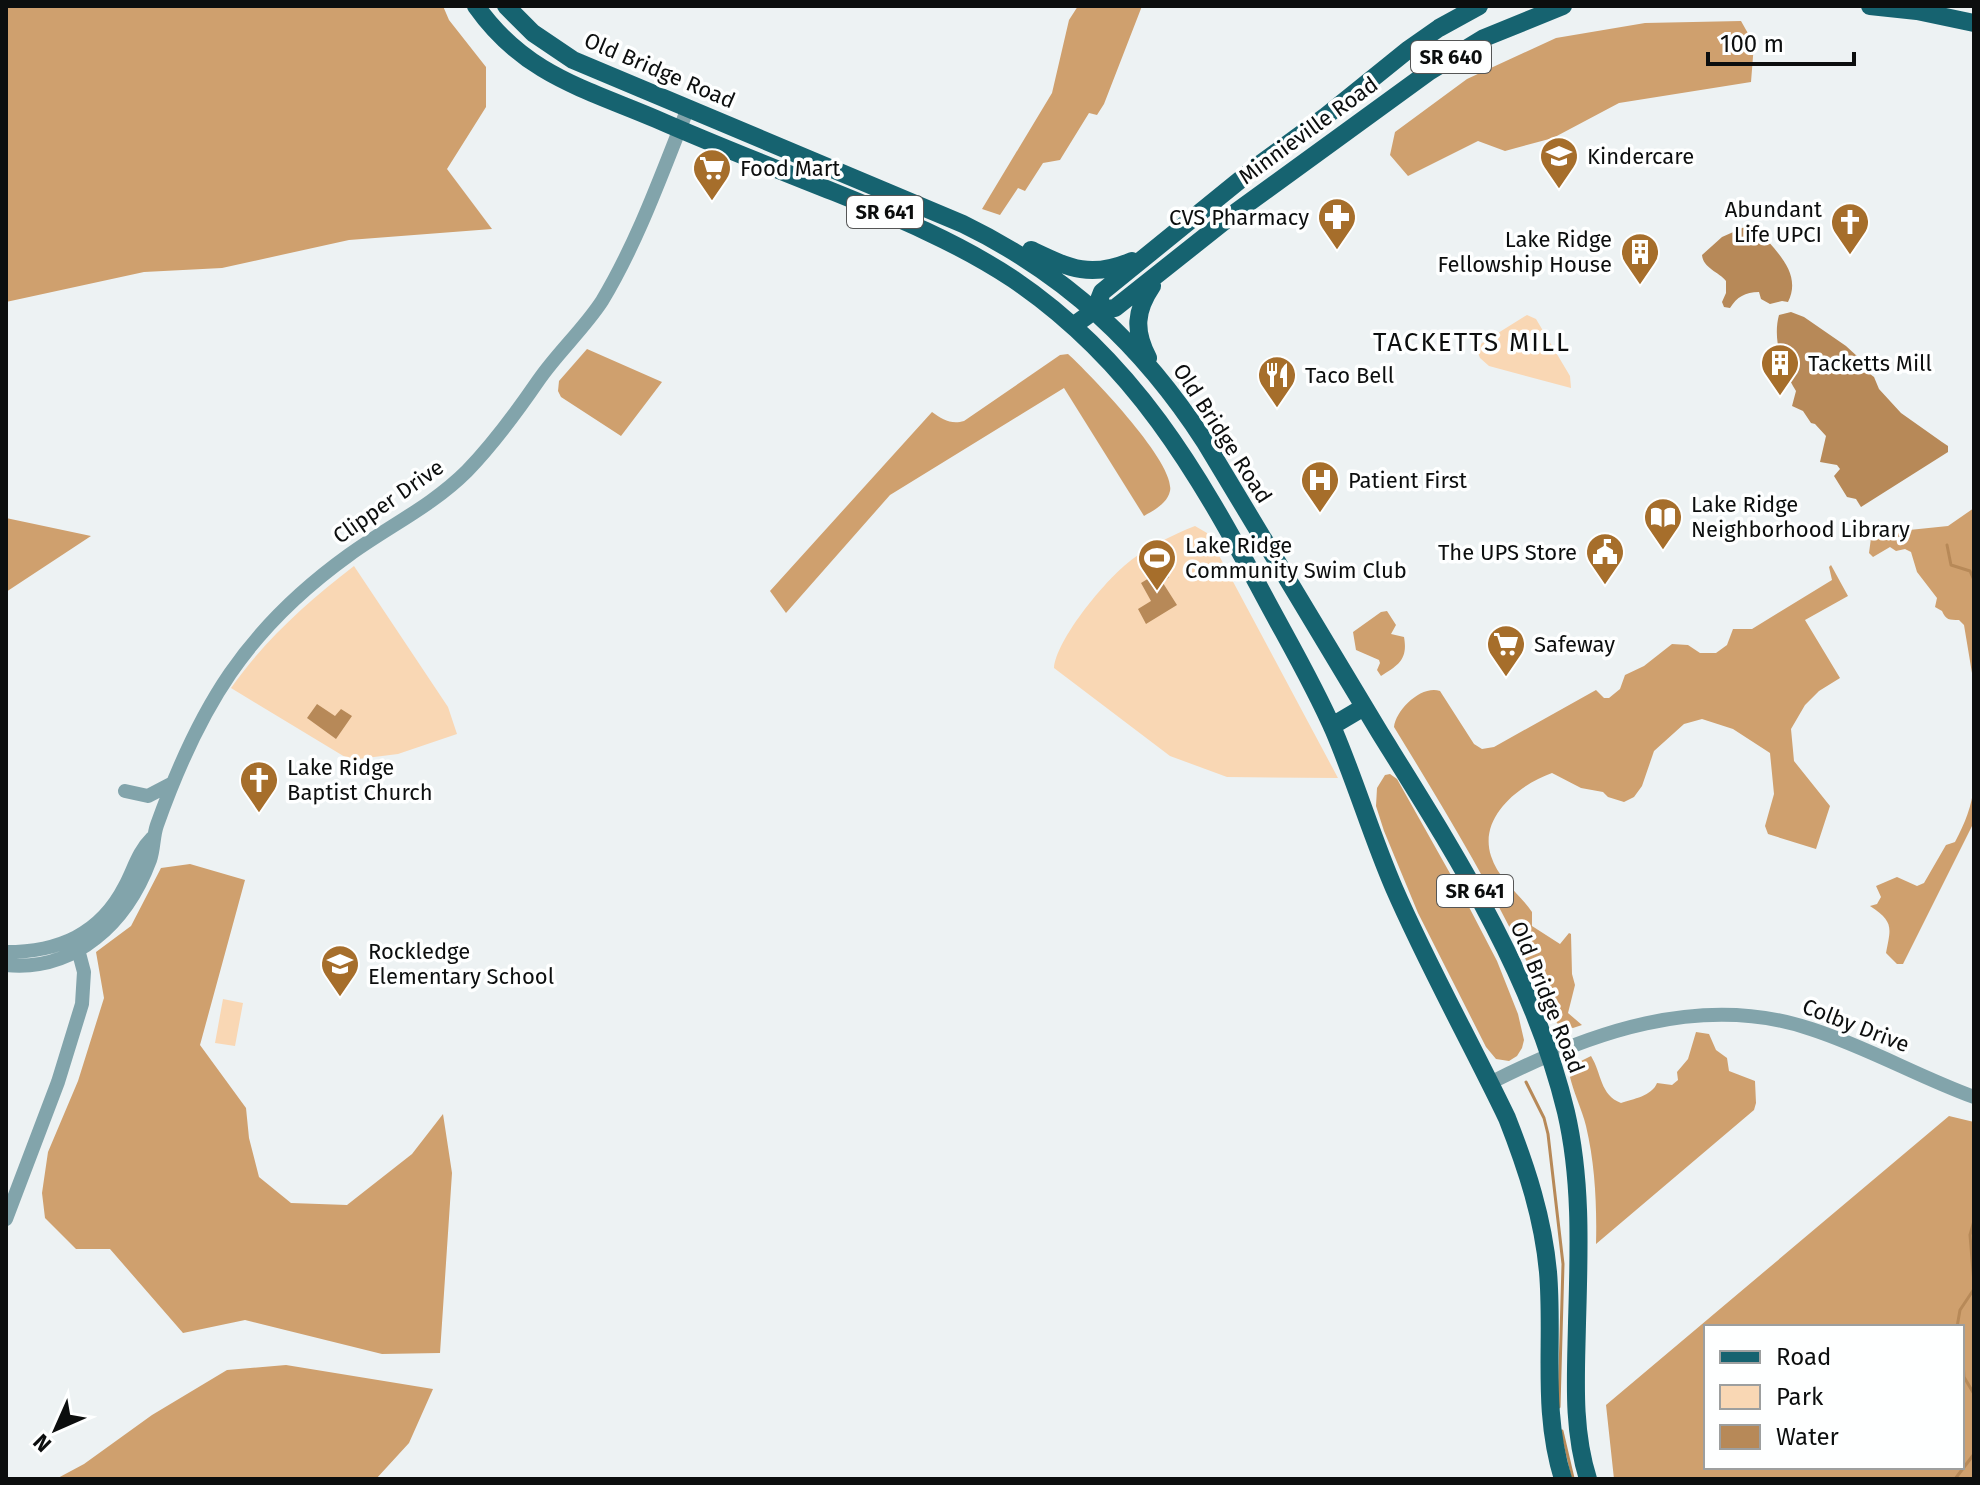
<svg xmlns="http://www.w3.org/2000/svg" width="1980" height="1485" viewBox="0 0 1980 1485" font-family="'Fira Sans',sans-serif">
	<style>
		.green { fill: #f9d7b4 }
		.forest { fill: #cfa06e; fill-rule: evenodd }
		.water { fill: #b78958 }
		.lines { fill: none; stroke-linecap: round; stroke-linejoin: round }
		.stream { stroke: #b78958; stroke-width: 3 }
		.tertiary { stroke: #82a4ab; stroke-width: 14 }
		.primary { stroke: #166370; stroke-width: 18 }
		.labels { text-anchor: middle; stroke-width: 7; stroke-linejoin: round; paint-order: stroke }
		.shield { fill: #feffff; stroke: #555656; stroke-width: 2 }
		.shield-label { font-size: 20px; font-weight: bold; fill: #0c0e0e }
		.street-label { font-size: 22px; fill: #0c0e0e; stroke: #feffff }
		.poi-label { font-size: 22px; fill: #0c0e0e; stroke: #feffff; text-anchor: start }
		.quarter-label { font-size: 26px; letter-spacing: 2px; fill: #0c0e0e; stroke: #feffff }
	</style>
	<rect width="100%" height="100%" fill="#edf2f3"/>
	<path class="green" d="M1527 315 1536 319 1570 376 1571 388 1489 366 1480 358 1477 350 1482 343Z
		M1195 526 1207 533 1338 778 1227 777 1170 756 1054 668C1057 639 1102 585 1124 566 1143 549 1172 535 1195 526Z
		M354 566 448 707 457 734 398 754 350 760 231 688C265 640 307 602 354 566Z
		M223 999 243 1003 235 1046 215 1043Z"/>
	<path class="forest" d="M6 6H443L449 20 486 67V107L447 169 492 229 349 240 222 268 144 272 6 302Z
		M1078 6H1142L1104 104 1097 115 1089 113 1060 160 1043 163 1025 191 1018 188 1000 215 982 209 1052 93 1069 20Z
		M1741 21 1754 44 1751 82 1619 103 1553 138 1505 151 1478 141 1408 176 1390 155 1395 132 1467 79 1556 38 1645 23Z
		M587 349 662 382 621 436 561 397 558 391 559 381Z
		M1068 354C1090 374 1176 463 1170 491 1167 504 1154 510 1144 516L1064 388 890 495 786 613 770 591 932 412C942 419 951 425 964 421L1060 355Z
		M1974 508V685L1964 625 1959 620C1949 620 1946 620 1942 611L1935 607 1937 598 1917 572 1911 552 1905 549 1896 551 1890 547 1873 557 1869 553 1871 538 1880 533 1948 526Z
		M6 518 91 536 6 592Z
		M1831 565 1848 596 1805 620 1840 678 1819 691 1805 705 1791 729 1794 761 1830 806 1816 849 1768 834 1765 826 1774 794 1770 753 1733 729 1702 719 1684 724 1654 751 1642 786 1634 797 1624 802 1608 797 1603 792 1581 788 1552 773C1521 784 1478 816 1491 856 1498 879 1519 893 1532 912V926L1560 944 1569 933 1571 934 1572 974 1575 985 1568 1013 1582 1025 1573 1028 1558 1024 1552 1017C1509 916 1451 820 1394 727 1396 710 1421 685 1440 691L1474 744 1482 749 1494 747 1596 690 1604 698H1609L1620 689 1625 675 1644 666 1672 644 1688 645 1700 653H1716L1727 645 1733 629H1752L1832 580 1829 567Z
		M1387 611 1396 625 1391 634 1404 637C1408 659 1399 665 1381 676L1377 670 1380 663 1379 660 1356 650 1353 632 1381 612Z
		M1390 774 1397 779 1470 909 1497 961 1518 1014 1524 1040 1522 1048 1517 1056 1509 1061 1496 1059 1486 1047 1418 913 1384 831 1376 806 1377 788 1385 775Z
		M1974 785V822L1903 964H1897L1886 953C1891 927 1894 922 1870 906L1877 904 1881 897 1876 886 1897 877 1917 886 1924 883 1946 845 1955 842C1965 823 1972 806 1974 785Z
		M190 864 245 880 200 1045 246 1108 249 1138 259 1177 291 1203 347 1205 412 1154 443 1114 452 1173 440 1353 382 1354 245 1320 183 1333 110 1249H76L45 1218 42 1193 48 1152 78 1081 104 998 96 952 131 926 161 868Z
		M1696 1032 1709 1034 1716 1050 1727 1058 1729 1071 1755 1081 1756 1103 1754 1110 1596 1244C1597 1205 1595 1164 1586 1126 1583 1111 1568 1081 1569 1067L1591 1056C1602 1074 1600 1095 1621 1103 1633 1099 1652 1096 1657 1083L1672 1085 1678 1080 1677 1072 1688 1059Z
		M1949 1116 1974 1122V1479H1614L1606 1405ZM1706 1327H1962V1467H1706Z
		M286 1365 433 1389 409 1443 376 1479H56L84 1464 152 1415 227 1370Z"/>
	<path class="water" d="M1749 225 1756 227C1774 250 1803 272 1788 302L1782 301 1770 304 1761 299 1759 292C1745 292 1737 297 1730 308L1724 307 1722 302 1726 293V281C1719 272 1703 268 1702 255L1722 237Z
		M1791 312 1804 317 1846 346 1858 357 1866 371 1874 377 1879 389 1901 413 1942 442 1948 446V452L1861 507 1856 499 1847 497 1834 476 1840 469 1837 465 1820 462 1826 436 1815 424 1811 423 1803 411 1792 406 1796 391C1783 370 1772 340 1779 315Z
		M1164 569 1169 577 1163 583 1177 605 1146 624 1138 609 1151 601 1141 583Z
		M317 704 335 716 341 709 352 716 336 739 307 718Z"/>
	<g class="lines">
		<path class="stream" d="M1947 545 1951 565 1970 571 1974 580
			M1974 586V597
			M1526 1082 1544 1118 1548 1134 1563 1264 1559 1407
			M1974 1221 1970 1235 1974 1283
			M1957 1327 1960 1310 1974 1289
			M1962 1348 1964 1377 1974 1394
			M1974 1420V1430
			M1562 1431 1573 1478
			M1955 1479 1974 1454"/>
		<path class="tertiary" d="M125 791 148 796 171 784
			M6 952C58 952 100 935 125 886 134 869 138 852 152 838
			M6 965C76 972 127 922 150 860 154 849 153 836 157 825 199 707 246 629 349 555 389 526 432 506 467 471 494 443 516 413 538 381 557 353 583 330 602 301 638 241 662 173 688 108
			M1490 1083C1588 1033 1701 992 1811 1029 1867 1047 1919 1077 1974 1097
			M6 1219 58 1082 82 1004 84 972 75 938"/>
		<path class="primary" d="M476 6C524 74 583 88 656 119 715 145 774 168 834 192 896 217 957 242 1013 279 1134 361 1197 471 1264 596 1288 641 1314 685 1334 731 1356 783 1372 837 1394 888 1428 966 1470 1041 1507 1118 1527 1169 1543 1218 1548 1272 1554 1343 1541 1408 1563 1479
			M506 6 533 33 573 60 963 224C1066 274 1143 346 1205 442 1263 539 1321 636 1380 733 1454 852 1533 974 1566 1112 1582 1181 1579 1252 1577 1323 1576 1376 1572 1428 1588 1479
			M1870 6 1917 11 1974 23
			M1031 250C1069 268 1090 279 1132 261
			M1095 310 1102 292 1256 167 1326 116 1409 49 1439 28 1479 6
			M1073 326 1095 310 1115 308 1236 212 1430 71 1484 38 1563 6
			M1148 358C1134 331 1135 311 1152 286
			M1332 726 1364 707"/>
	</g>
	<defs>
		<g id="school-pin" transform="scale(2)"><path d="M0 17L-7.5 6A9.5 9.5 0 1 1 7.5 6Z" fill="#a66e2b" stroke="#feffff"/><path d="M0-5L7-2L0 1L-7-2ZM-4 1L0 2.5L4 1V4Q0 6-4 4Z" fill="#fff"/></g>
		<g id="supermarket-pin" transform="scale(2)"><path d="M0 17L-7.5 6A9.5 9.5 0 1 1 7.5 6Z" fill="#a66e2b" stroke="#feffff"/><path d="M-6-5.5h2.5l.6 2H6L4.5 2H-2.5L-4.4-4H-6ZM-1.5 3.2a1.3 1.3 0 1 0 .1 0ZM3 3.2a1.3 1.3 0 1 0 .1 0Z" fill="#fff"/></g>
		<g id="pharmacy-pin" transform="scale(2)"><path d="M0 17L-7.5 6A9.5 9.5 0 1 1 7.5 6Z" fill="#a66e2b" stroke="#feffff"/><path d="M-2-6h4v4h4v4h-4v4h-4v-4h-4v-4h4Z" fill="#fff"/></g>
		<g id="church-pin" transform="scale(2)"><path d="M0 17L-7.5 6A9.5 9.5 0 1 1 7.5 6Z" fill="#a66e2b" stroke="#feffff"/><path d="M-1.2-6h2.4v3.5h3.3v2.4h-3.3V6h-2.4V-.1h-3.3v-2.4h3.3Z" fill="#fff"/></g>
		<g id="building-pin" transform="scale(2)"><path d="M0 17L-7.5 6A9.5 9.5 0 1 1 7.5 6Z" fill="#a66e2b" stroke="#feffff"/><path d="M-4-6H4V6H1V3H-1V6H-4ZM-2.5-4.3h1.7v1.8h-1.7ZM.8-4.3h1.7v1.8H.8ZM-2.5-1h1.7V.8h-1.7ZM.8-1h1.7V.8H.8Z" fill="#fff"/></g>
		<g id="restaurant-pin" transform="scale(2)"><path d="M0 17L-7.5 6A9.5 9.5 0 1 1 7.5 6Z" fill="#a66e2b" stroke="#feffff"/><path d="M-5-6h1v4h1v-4h1v4h1v-4h1v5L-1.5 .5V6h-2V.5L-5-1ZM5-6V6H3V1.5H1.5Q1.5-4 5-6Z" fill="#fff"/></g>
		<g id="hospital-pin" transform="scale(2)"><path d="M0 17L-7.5 6A9.5 9.5 0 1 1 7.5 6Z" fill="#a66e2b" stroke="#feffff"/><path d="M-5-5h3v3.5h4V-5h3V5h-3V1.5h-4V5h-3Z" fill="#fff"/></g>
		<g id="library-pin" transform="scale(2)"><path d="M0 17L-7.5 6A9.5 9.5 0 1 1 7.5 6Z" fill="#a66e2b" stroke="#feffff"/><path d="M-6-4Q-3-5.5-.7-3.5V5Q-3 3-6 4ZM6-4Q3-5.5 .7-3.5V5Q3 3 6 4Z" fill="#fff"/></g>
		<g id="civic-pin" transform="scale(2)"><path d="M0 17L-7.5 6A9.5 9.5 0 1 1 7.5 6Z" fill="#a66e2b" stroke="#feffff"/><path d="M-.6-6.5H3V-4.5H.6V-3L4-1V1h2V6H-6V1h2V-1L-.6-3ZM-1.2 2.5V6h2.4V2.5Z" fill="#fff"/></g>
		<g id="stadium-pin" transform="scale(2)"><path d="M0 17L-7.5 6A9.5 9.5 0 1 1 7.5 6Z" fill="#a66e2b" stroke="#feffff"/><path d="M0-5a6.5 5 0 1 0 0 10a6.5 5 0 1 0 0-10ZM-3.5-1.8h7v3.6h-7Z" fill="#fff"/></g>
	</defs>
	<g fill-rule="evenodd">
		<use href="#school-pin" x="1559" y="156"/>
		<use href="#supermarket-pin" x="712" y="168"/>
		<use href="#pharmacy-pin" x="1337" y="217"/>
		<use href="#church-pin" x="1850" y="222"/>
		<use href="#building-pin" x="1640" y="252"/>
		<use href="#building-pin" x="1780" y="363"/>
		<use href="#restaurant-pin" x="1277" y="375"/>
		<use href="#hospital-pin" x="1320" y="480"/>
		<use href="#library-pin" x="1663" y="517"/>
		<use href="#civic-pin" x="1605" y="552"/>
		<use href="#stadium-pin" x="1157" y="558"/>
		<use href="#supermarket-pin" x="1506" y="644"/>
		<use href="#church-pin" x="259" y="780"/>
		<use href="#school-pin" x="340" y="964"/>
	</g>
	<g class="labels">
		<g class="shield">
			<rect x="1411" y="41" width="80" height="32" rx="6"/>
			<rect x="847" y="196" width="76" height="32" rx="6"/>
			<rect x="1437" y="875" width="76" height="32" rx="6"/>
		</g>
		<g class="shield-label">
			<text x="1451" y="64">SR 640</text>
			<text x="885" y="219">SR 641</text>
			<text x="1475" y="898">SR 641</text>
		</g>
		<g class="street-label">
			<text transform="translate(660 70) rotate(23)" y="8">Old Bridge Road</text>
			<text transform="translate(1308 130) rotate(-36)" y="8">Minnieville Road</text>
			<text transform="translate(1223 433) rotate(57)" y="8">Old Bridge Road</text>
			<text transform="translate(388 501) rotate(-35)" y="8">Clipper Drive</text>
			<text transform="translate(1548 997) rotate(68)" y="8">Old Bridge Road</text>
			<text transform="translate(1856 1025) rotate(21)" y="8">Colby Drive</text>
		</g>
		<g class="poi-label">
			<text x="1587" y="164">Kindercare</text>
			<text x="740" y="176">Food Mart</text>
			<text x="1822" y="217" text-anchor="end">Abundant<tspan x="1822" dy="25">Life UPCI</tspan></text>
			<text x="1309" y="225" text-anchor="end">CVS Pharmacy</text>
			<text x="1612" y="247" text-anchor="end">Lake Ridge<tspan x="1612" dy="25">Fellowship House</tspan></text>
			<text x="1808" y="371">Tacketts Mill</text>
			<text x="1305" y="383">Taco Bell</text>
			<text x="1348" y="488">Patient First</text>
			<text x="1691" y="512">Lake Ridge<tspan x="1691" dy="25">Neighborhood Library</tspan></text>
			<text x="1185" y="553">Lake Ridge<tspan x="1185" dy="25">Community Swim Club</tspan></text>
			<text x="1577" y="560" text-anchor="end">The UPS Store</text>
			<text x="1534" y="652">Safeway</text>
			<text x="287" y="775">Lake Ridge<tspan x="287" dy="25">Baptist Church</tspan></text>
			<text x="368" y="959">Rockledge<tspan x="368" dy="25">Elementary School</tspan></text>
		</g>
		<g class="quarter-label">
			<text x="1472" y="351">TACKETTS MILL</text>
		</g>
	</g>
	<rect width="1980" height="1485" fill="none" stroke="#0c0e0e" stroke-width="16"/>
	<rect x="1704" y="1325" width="260" height="144" fill="#feffff" stroke="#9d9f9f" stroke-width="2"/>
	<rect x="1720" y="1351" width="40" height="12" fill="#166370" stroke="#9d9f9f" stroke-width="2"/>
	<text x="1776" y="1365" font-size="24" fill="#0c0e0e">Road</text>
	<rect x="1720" y="1385" width="40" height="24" fill="#f9d7b4" stroke="#9d9f9f" stroke-width="2"/>
	<text x="1776" y="1405" font-size="24" fill="#0c0e0e">Park</text>
	<rect x="1720" y="1425" width="40" height="24" fill="#b78958" stroke="#9d9f9f" stroke-width="2"/>
	<text x="1776" y="1445" font-size="24" fill="#0c0e0e">Water</text>
	<g transform="translate(56 1429) rotate(225)" stroke="#feffff" stroke-width="6" paint-order="stroke">
	<path d="M0-6L14 30L0 20L-14 30Z" fill="#0c0e0e"/>
	<text y="-12" font-size="22" font-weight="bold" text-anchor="middle" fill="#0c0e0e">N</text>
	</g>
	<path d="M1708 52v12h146v-12" fill="none" stroke="#0c0e0e" stroke-width="4"/>
	<text x="1720" y="52" font-size="24" fill="#0c0e0e" stroke="#feffff" stroke-width="6" paint-order="stroke">100 m</text>
</svg>
